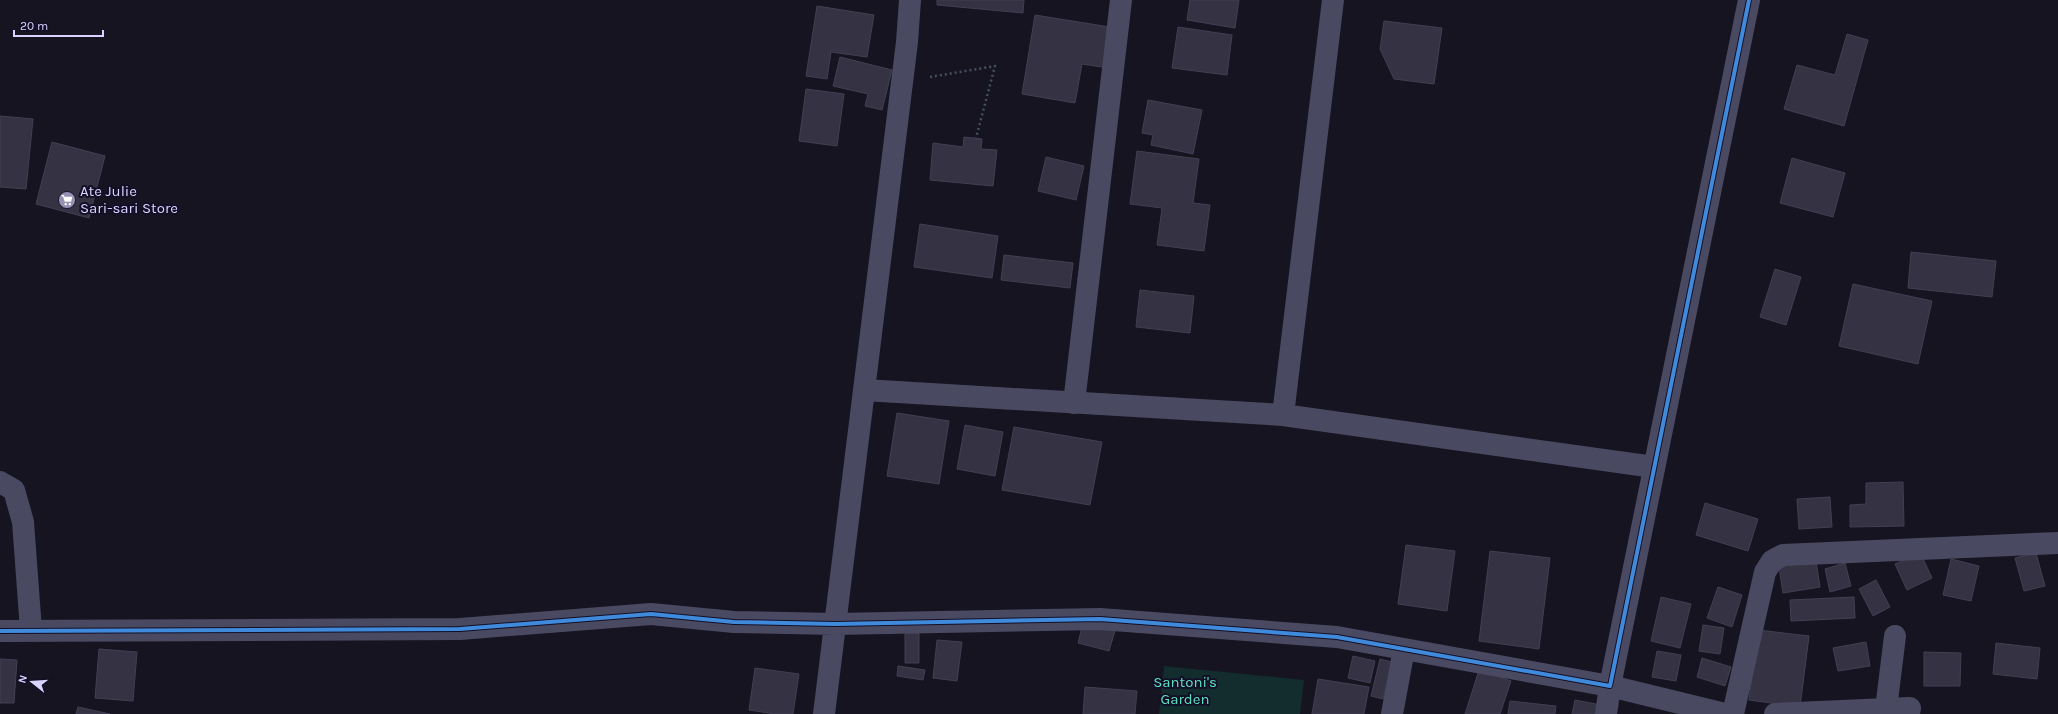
<svg xmlns="http://www.w3.org/2000/svg" width="2058" height="714" viewBox="0 0 2058 714" font-family="Karla,sans-serif">
	<style>
		.green { fill: #132c2d }
		.building { fill: #343243; stroke: #433f54 }
		.lines { fill: none; stroke-linecap: round; stroke-linejoin: round }
		.path { stroke: #44505f; stroke-width: 2.5; stroke-dasharray: 2 3; stroke-linecap: butt }
		.minor { stroke: #4a4962; stroke-width: 22 }
		.cycleway-casing { stroke: #130f26; stroke-width: 6 }
		.cycleway { stroke: #408adc; stroke-width: 4 }
		.labels { text-anchor: middle; stroke-width: 4; stroke-linejoin: round; paint-order: stroke }
		.poi-label { font-size: 15px; fill: #d9d4ff; stroke: #130f26; text-anchor: start }
		.park-label { font-size: 15px; fill: #5fe0c0; stroke: #130f26 }
	</style>
	<rect width="100%" height="100%" fill="#161421"/>
	<path class="green" d="M1164 666 1304 680 1300 714H1159Z"/>
	<path class="building" d="M937 0H1024L1023 13 937 5Z
		M1190 0H1239L1235 28 1187 20Z
		M817 6 874 15 867 57 831 52 827 79 806 76Z
		M1035 15 1116 28 1109 68 1082 64 1075 103 1022 94Z
		M1384 21 1442 28 1434 84 1394 79 1380 49Z
		M1178 27 1232 35 1227 75 1172 68Z
		M1847 34 1868 40 1844 126 1784 109 1797 65 1835 75Z
		M840 57 892 70 882 110 865 106 868 94 833 86Z
		M806 89 844 94 837 146 799 141Z
		M1148 100 1202 110 1193 154 1151 145 1153 135 1142 133Z
		M0 116 33 119 26 189 0 187Z
		M964 137 982 139 981 149 997 150 993 186 930 180 933 143 963 147Z
		M52 142 105 156 89 218 36 204Z
		M1137 151 1199 159 1193 203 1210 205 1204 251 1157 245 1162 208 1130 204Z
		M1046 157 1084 166 1076 200 1038 191Z
		M1792 158 1845 173 1833 217 1780 203Z
		M920 224 998 236 992 278 914 267Z
		M1911 252 1996 261 1992 297 1908 288Z
		M1004 255 1073 263 1070 288 1001 280Z
		M1775 269 1801 277 1786 325 1760 317Z
		M1853 284 1932 301 1918 364 1839 346Z
		M1140 290 1194 296 1190 333 1136 327Z
		M897 413 949 421 939 484 887 476Z
		M965 425 1003 432 995 476 957 469Z
		M1014 427 1102 442 1090 505 1002 490Z
		M1903 482 1904 526 1850 527V505L1866 504V483Z
		M1830 497 1832 527 1799 529 1797 499Z
		M1705 503 1758 519 1748 551 1696 535Z
		M1406 545 1455 551 1447 611 1398 604Z
		M1490 551 1550 558 1539 649 1479 641Z
		M1920 552 1932 578 1907 590 1895 564Z
		M2036 553 2045 586 2024 591 2015 558Z
		M1951 559 1979 566 1971 601 1943 595Z
		M1816 561 1820 587 1783 593 1779 567Z
		M1845 563 1851 586 1830 592 1825 569Z
		M1876 580 1890 607 1873 616 1859 589Z
		M1718 587 1742 595 1732 627 1707 618Z
		M1661 597 1691 604 1680 648 1651 641Z
		M1854 597 1855 618 1791 621 1790 600Z
		M1085 615 1117 624 1109 651 1078 643Z
		M1703 625 1724 628 1720 654 1699 651Z
		M1758 630 1809 636 1800 707 1749 700Z
		M905 633H919V663H905Z
		M937 640 962 642 957 681 933 678Z
		M1866 642 1870 666 1838 671 1833 648Z
		M1996 643 2040 648 2037 679 1993 674Z
		M99 649 137 652 133 701 95 698Z
		M1657 651 1681 655 1676 681 1652 677Z
		M1924 652 1961 653 1960 686H1924Z
		M1353 656 1375 661 1370 683 1348 678Z
		M1702 658 1731 667 1725 686 1697 677Z
		M0 659 17 660 14 703H0Z
		M1380 659 1392 662 1383 699 1371 696Z
		M898 666 925 670 923 680 897 676Z
		M755 668 799 674 793 714H775L749 710Z
		M1479 670 1511 681 1500 714H1465Z
		M1318 679 1369 687 1364 714H1312Z
		M1085 687 1137 691 1135 714H1083Z
		M1575 700 1601 705 1599 714H1572Z
		M1510 701 1556 706 1555 714H1508Z
		M78 707 110 714H76Z"/>
	<g class="lines">
		<path class="path" d="M930 77 995 66 976 138"/>
		<path class="minor" d="M864 390 1283 415 1333 0
			M1074 403 1121 0
			M1283 415 1654 467
			M0 482 14 490 23 522 31 630
			M0 631 460 629 651 614 734 622 835 624 1100 619 1337 637 1610 686 1749 0
			M1886 709 1895 636
			M824 714 907 42 910 0
			M1392 714 1404 649
			M1606 714 1610 686 1725 714
			M1733 714 1765 572 1772 561 1783 555 2058 543
			M1775 714 1910 708 1909 714"/>
		<g class="cycleway-casing">
			<path id="cycleway" d="M0 631 460 629 651 614 734 622 835 624 1100 619 1337 637 1610 686 1749 0"/>
		</g>
		<use href="#cycleway" class="cycleway"/>
	</g>
	<defs>
		<g id="supermarket-disc" transform="scale(0.9)"><circle r="9.5" fill="#9591b1" stroke="#130f26"/><path d="M-6-5.5h2.5l.6 2H6L4.5 2H-2.5L-4.4-4H-6ZM-1.5 3.2a1.3 1.3 0 1 0 .1 0ZM3 3.2a1.3 1.3 0 1 0 .1 0Z" fill="#fff"/></g>
	</defs>
	<g fill-rule="evenodd">
		<use href="#supermarket-disc" x="67" y="200"/>
	</g>
	<g class="labels">
		<g class="poi-label">
			<text x="80" y="196">Ate Julie<tspan x="80" dy="17">Sari-sari Store</tspan></text>
		</g>
		<g class="park-label">
			<text x="1185" y="687">Santoni's<tspan x="1185" dy="17">Garden</tspan></text>
		</g>
	</g>
	<g transform="translate(32 682) rotate(287)" stroke="#130f26" stroke-width="3" paint-order="stroke">
	<path d="M0-3L7 15L0 10L-7 15Z" fill="#d9d4ff"/>
	<text y="-6" font-size="11" font-weight="bold" text-anchor="middle" fill="#d9d4ff">N</text>
	</g>
	<path d="M14 30v6h89v-6" fill="none" stroke="#d9d4ff" stroke-width="2"/>
	<text x="20" y="30" font-size="12" fill="#d9d4ff" stroke="#130f26" stroke-width="3" paint-order="stroke">20 m</text>
</svg>
